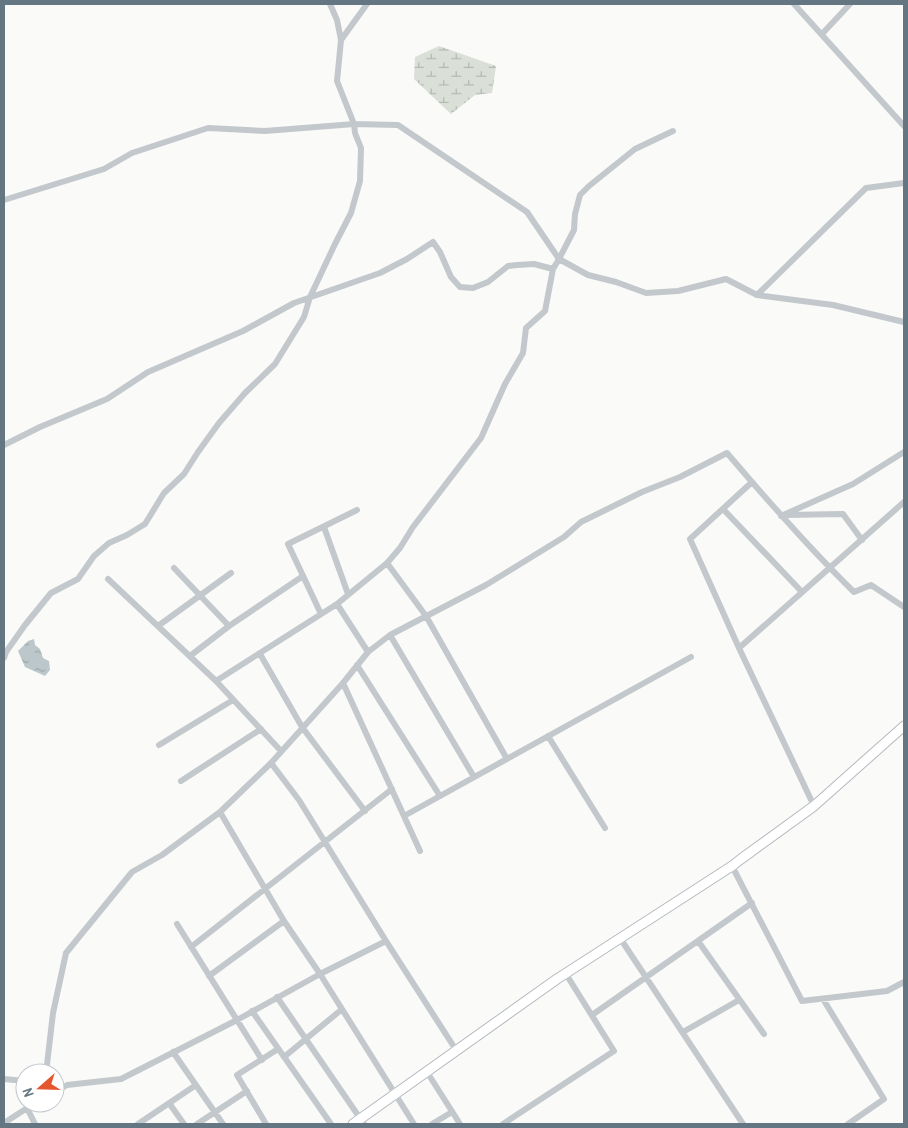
<svg xmlns="http://www.w3.org/2000/svg" width="908" height="1128" viewBox="0 0 908 1128" font-family="'Archivo Narrow',sans-serif">
	<style>
		.wetland { fill: url(#wetland-marsh) }
		.water { fill: url(#water-ripples) }
		.lines { fill: none; stroke-linecap: round; stroke-linejoin: round }
		.secondary-casing { stroke: #b3babf; stroke-width: 11 }
		.minor { stroke: #c3c8cc; stroke-width: 6 }
		.secondary { stroke: #fff; stroke-width: 9 }
	</style>
	<defs>
		<pattern id="wetland-marsh" width="20" height="14" patternUnits="userSpaceOnUse" patternTransform="scale(1.25)"><rect width="20" height="14" fill="#dadfd7"/><path d="M1 5h8M5 5V1M11 12h8M15 12V8" fill="none" stroke="#b4b9b4"/></pattern>
		<pattern id="water-ripples" width="26" height="14" patternUnits="userSpaceOnUse" patternTransform="scale(1.25)"><rect width="26" height="14" fill="#bbc7cb"/><path d="M2 4q2-2 4 0t4 0M15 11q2-2 4 0t4 0" fill="none" stroke="#9ca6aa"/></pattern>
	</defs>
	<rect width="100%" height="100%" fill="#fafaf8"/>
	<path class="wetland" d="M439 46 496 66 492 93 475 95 451 114 414 79 415 57Z"/>
	<path class="water" d="M34 639 35 645 40 649 43 658 49 661 50 670 45 676 25 667 18 651 28 641Z"/>
	<g class="lines">
		<g class="secondary-casing">
			<path id="secondary" d="M353 1124 557 979 732 866 741 859 814 806 904 726"/>
		</g>
		<path class="minor" d="M794 4 904 126
			M822 34 850 4
			M341 40 367 4
			M673 131 635 149 589 186 580 195 575 214 574 230 559 259 588 275 616 282 646 293 678 291 726 279 757 295 866 188 904 183
			M4 200 104 169 132 153 208 128 265 131 354 124 398 125 527 212 559 259 553 269 545 311 526 328 523 353 505 384 481 438 413 527 400 548 387 563 337 604 216 681
			M757 295 833 305 904 322
			M4 445 40 427 107 399 148 372 243 331 294 303 380 273 407 259 433 242 440 252 451 277 460 287 473 288 488 282 508 266 517 265 534 264 553 269
			M752 482 690 539 739 648 814 806
			M723 509 802 592
			M786 515 843 514 862 540
			M781 516 853 484 904 452
			M324 527 348 594
			M387 563 426 616 507 759
			M174 568 229 626
			M108 579 216 681 281 751
			M337 604 368 652
			M321 614 288 544 357 510
			M158 626 231 573
			M390 635 474 777
			M739 648 904 502
			M260 654 302 727 365 811
			M190 656 229 626 303 576
			M4 658 6 652 25 625 51 593 78 579 94 556 109 543 127 535 145 524 164 493 184 474 198 452 219 423 245 393 275 364 304 317 310 297 335 244 351 213 360 181 361 148 355 133 354 124 337 81 341 40 337 20 330 4
			M357 665 440 796
			M343 683 420 851
			M548 736 605 828
			M159 745 233 700
			M271 763 299 800 386 941 456 1050
			M181 781 261 729
			M220 812 284 921 320 974 414 1124
			M404 816 691 657
			M732 866 802 1001 887 991 904 982
			M177 924 262 1060
			M620 938 743 1124
			M698 941 764 1034
			M191 947 392 789
			M209 976 284 921
			M277 997 364 1124
			M823 999 884 1099 848 1124
			M252 1011 331 1124
			M592 1015 752 903
			M683 1032 739 1000
			M173 1052 223 1124
			M284 1057 341 1010
			M427 1072 460 1124
			M46 1073 53 1013 66 953 132 872 162 855 220 812 271 763 343 683 368 652 390 635 486 585 564 537 581 522 642 492 680 477 727 453C768 501 809 548 854 592L871 585 904 607
			M4 1079 25 1081
			M55 1092 67 1085 121 1079 237 1020 320 974 386 941
			M169 1103 184 1124
			M27 1108 35 1124
			M4 1123 35 1103
			M138 1124 196 1085
			M197 1124 247 1091
			M266 1124 237 1075 278 1049
			M432 1124 452 1112
			M503 1124 614 1051 566 974"/>
		<use href="#secondary" class="secondary"/>
	</g>
	<rect width="908" height="1128" fill="none" stroke="#657683" stroke-width="10"/>
	<g transform="translate(40 1088) rotate(250)"><circle r="24" fill="#ffffff" stroke="#c1c8cd"/>
	<path d="M0-4L9 19L0 12L-9 19Z" fill="#e4572e"/>
	<text y="-8" font-size="14" font-weight="bold" text-anchor="middle" fill="#657683">N</text>
	</g>
</svg>
